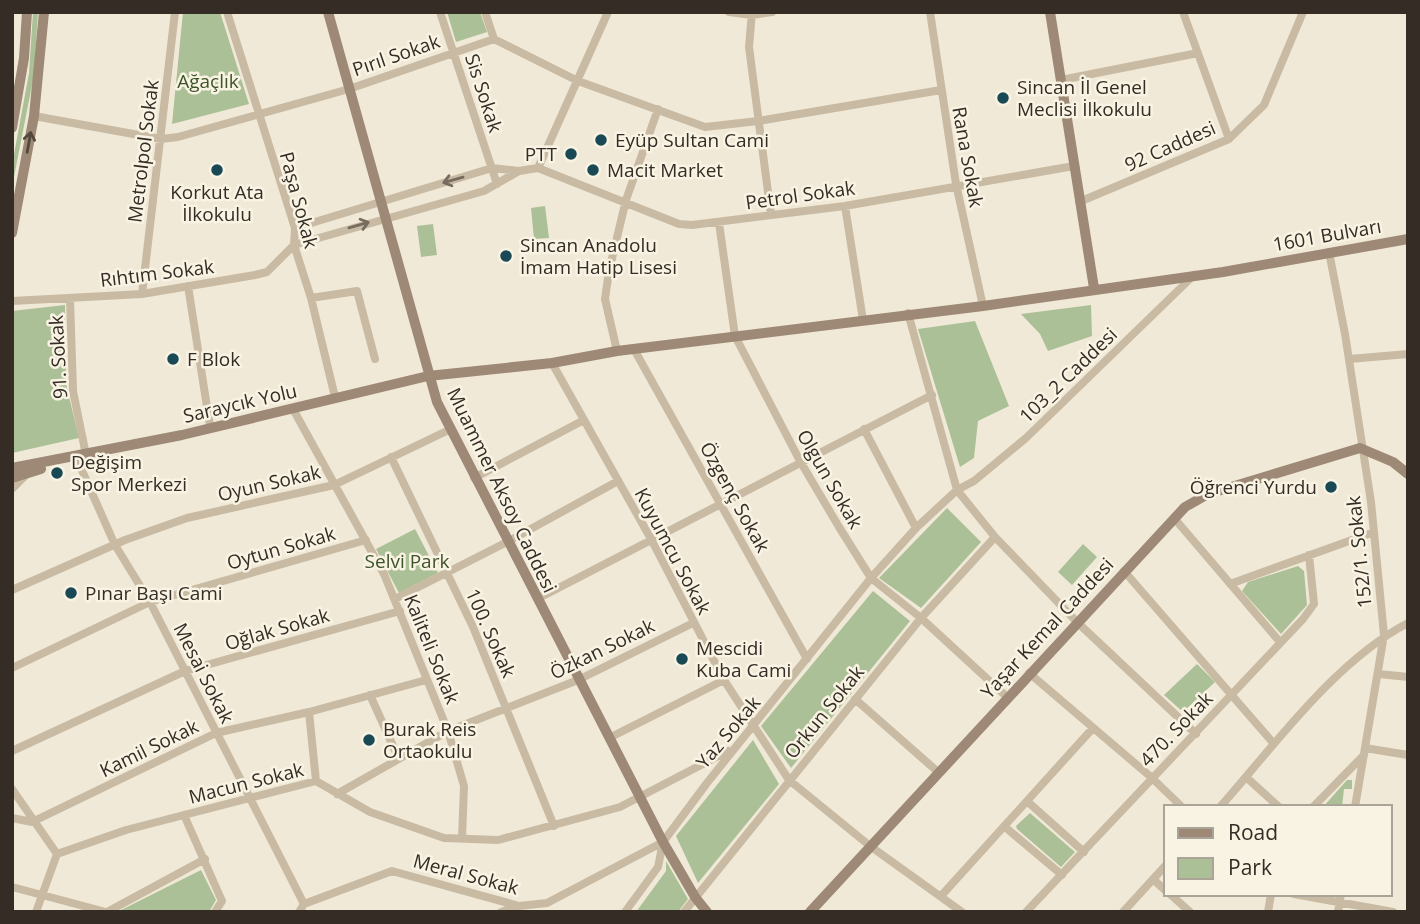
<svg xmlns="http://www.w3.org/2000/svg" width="1420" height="924" viewBox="0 0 1420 924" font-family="'Open Sans',sans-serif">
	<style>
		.green { fill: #acc097 }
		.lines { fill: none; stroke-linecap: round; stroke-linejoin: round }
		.street { stroke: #c9bba3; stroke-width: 8 }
		.secondary { stroke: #9d8975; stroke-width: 10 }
		.oneway { stroke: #54483d }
		.oneway2 { stroke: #776c5e }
		.poi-dot { fill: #1a4956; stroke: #f9f3e3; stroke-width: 2.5 }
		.labels { text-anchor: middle; stroke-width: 5; stroke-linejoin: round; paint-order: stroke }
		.street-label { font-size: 19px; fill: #342c25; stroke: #f9f3e3 }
		.park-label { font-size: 19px; fill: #3d5329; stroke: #f9f3e3 }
		.poi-label { font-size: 19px; fill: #342c25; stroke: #f9f3e3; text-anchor: start }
	</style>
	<rect width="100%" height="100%" fill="#f1e9d7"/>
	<path class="green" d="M33 12H38L34 75 12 187V165L29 73Z
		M183 12H220L249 104 172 124Z
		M447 12H480L487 32 456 42Z
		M545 206 549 238 534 239 531 208Z
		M433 224 437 255 421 257 417 226Z
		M65 305 66 384 79 438 12 453V311Z
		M1091 305 1092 336 1048 351 1040 334 1021 314Z
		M975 321 1009 406 978 421 974 458 960 467 918 329Z
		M947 508 981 542 921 608 879 578Z
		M415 529 438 573 399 593 376 549Z
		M1083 544 1097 557 1072 585 1058 572Z
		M1298 566 1304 571 1307 605 1281 634 1242 591 1248 582Z
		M873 591 910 621 791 768 761 726Z
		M1197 664 1215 682 1183 712 1164 695Z
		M753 740 779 784 698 883 676 836Z
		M1347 780H1352V789H1344L1342 807H1323Z
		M1030 813 1075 852 1061 867 1017 829 1016 826Z
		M666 861 688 899 678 912H636L666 871Z
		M201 870 216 900 209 912 121 910Z"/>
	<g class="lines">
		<path class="street" d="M227 12 295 228 294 245 311 298 335 397
			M440 12 497 184
			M485 12 494 39
			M729 12 752 15 772 12
			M752 12 749 47 771 215
			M930 12 956 184 983 306
			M1061 80 1198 53
			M34 116 161 139 178 137 349 89 494 39 578 81 705 127 758 121 941 90
			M1229 139 1264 105 1303 12
			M538 168 608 12
			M1079 202 1229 139 1183 12
			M845 206 863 320
			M719 223 735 336 800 461 839 527 871 578 921 618 1007 697
			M295 228 492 168 519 171 538 168 679 224 692 225 845 206 1074 166
			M1329 252 1345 334 1371 502 1384 635 1355 807
			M188 286 210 426
			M142 294 175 12
			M70 298 73 391 86 455
			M311 298 357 291 375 359
			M12 301 142 294 255 275 267 272 294 245 484 191 519 171
			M908 313 957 490 995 537 1078 623 1196 734
			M617 351 605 299 609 271 626 200 658 109
			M635 351 807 659
			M1349 359 1408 354
			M552 363 651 539 724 680 789 780 870 846 962 912
			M293 409 384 574 448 731 464 786 462 838
			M864 429 916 528
			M76 457 115 545 150 602 304 904
			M391 457 473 627 554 826
			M474 478 584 420
			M12 489 27 474
			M1174 518 1280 642
			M1124 571 1274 744
			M1230 584 1374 532
			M12 590 125 540 187 518 334 485 451 429
			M395 599 507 542 618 481
			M537 599 932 395
			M12 668 150 602 366 540
			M1029 673 1151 777 1182 807
			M1379 674 1408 677
			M370 695 398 757
			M855 699 938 772
			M309 712 316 781
			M609 738 724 680
			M1365 748 1408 755
			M12 751 185 671 400 611
			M1246 777 1279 807
			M12 789 57 854
			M337 794 448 731 578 680 693 623
			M1028 802 1084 852
			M1220 807C1274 746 1335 661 1408 623
			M1313 807 1364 755
			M184 815 222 901 215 912
			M12 818 32 822 216 733 309 712 426 680
			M1005 827 1062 875
			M1153 879 1166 891
			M12 887 106 912
			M1170 894 1190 912
			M1294 894 1393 912
			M941 896 1093 728
			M36 912 57 854 126 830 316 781 370 812 444 838 498 840 620 807 728 751
			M107 912 205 859
			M299 912 304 904 392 871 519 906 547 903 663 842
			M501 912 519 906
			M625 912 658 867 663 842 707 783 871 578 916 528 957 490 974 481 1026 438 1194 275
			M684 912 921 618 995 537
			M1026 912 1303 619 1314 604 1309 555
			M1123 912 1166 865
			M1268 912 1271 894
			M1338 912 1341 894"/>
		<path class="secondary" d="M328 12 437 402 663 842 695 897 707 912
			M1050 12 1094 288
			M12 128 24 58 27 12
			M12 233 34 116 44 12
			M12 468 182 435 428 376 552 363 617 351 983 306 1223 272 1408 239
			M12 478 41 469
			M810 912 1185 507 1208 494 1360 448 1393 462 1408 474"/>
	</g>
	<defs><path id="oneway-shaft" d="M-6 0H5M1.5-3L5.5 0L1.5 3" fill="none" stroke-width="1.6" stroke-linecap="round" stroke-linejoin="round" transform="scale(1.75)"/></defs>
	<use class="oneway" href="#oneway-shaft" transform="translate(29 142) rotate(-80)"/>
	<g class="oneway2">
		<use href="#oneway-shaft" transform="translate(453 180) rotate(164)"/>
		<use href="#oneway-shaft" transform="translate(359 225) rotate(-16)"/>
	</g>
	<g class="poi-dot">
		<circle cx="1003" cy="98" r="7"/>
		<circle cx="601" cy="140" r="7"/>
		<circle cx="571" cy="154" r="7"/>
		<circle cx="217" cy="170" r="7"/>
		<circle cx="593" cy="170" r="7"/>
		<circle cx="506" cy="256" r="7"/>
		<circle cx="173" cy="359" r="7"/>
		<circle cx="57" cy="473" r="7"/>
		<circle cx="1331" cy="487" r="7"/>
		<circle cx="71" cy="593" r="7"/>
		<circle cx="682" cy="659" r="7"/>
		<circle cx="369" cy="740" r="7"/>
	</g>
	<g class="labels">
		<g class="street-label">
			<text transform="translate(396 55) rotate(-19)" y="7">Pırıl Sokak</text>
			<text transform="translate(484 93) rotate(72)" y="7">Sis Sokak</text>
			<text transform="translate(1170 146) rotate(-24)" y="7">92 Caddesi</text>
			<text transform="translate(143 151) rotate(-83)" y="7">Metrolpol Sokak</text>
			<text transform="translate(968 157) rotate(80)" y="7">Rana Sokak</text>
			<text transform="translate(800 195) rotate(-8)" y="7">Petrol Sokak</text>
			<text transform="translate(299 200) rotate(75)" y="7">Paşa Sokak</text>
			<text transform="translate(1327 235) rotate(-10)" y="7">1601 Bulvarı</text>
			<text transform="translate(157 273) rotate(-7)" y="7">Rıhtım Sokak</text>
			<text transform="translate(58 357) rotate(-93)" y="7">91. Sokak</text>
			<text transform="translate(1068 375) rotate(-44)" y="7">103_2 Caddesi</text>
			<text transform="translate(240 403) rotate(-13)" y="7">Saraycık Yolu</text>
			<text transform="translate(830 479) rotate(60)" y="7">Olgun Sokak</text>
			<text transform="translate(269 483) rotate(-13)" y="7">Oyun Sokak</text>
			<text transform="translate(502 490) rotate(64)" y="7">Muammer Aksoy Caddesi</text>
			<text transform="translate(735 497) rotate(61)" y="7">Özgenç Sokak</text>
			<text transform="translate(281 548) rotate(-16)" y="7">Oytun Sokak</text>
			<text transform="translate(673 551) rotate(62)" y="7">Kuyumcu Sokak</text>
			<text transform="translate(1359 552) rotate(-96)" y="7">152/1. Sokak</text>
			<text transform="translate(1047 628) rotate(-47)" y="7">Yaşar Kemal Caddesi</text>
			<text transform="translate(277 629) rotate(-16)" y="7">Oğlak Sokak</text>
			<text transform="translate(491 633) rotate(66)" y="7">100. Sokak</text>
			<text transform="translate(432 649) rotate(68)" y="7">Kaliteli Sokak</text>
			<text transform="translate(602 649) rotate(-26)" y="7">Özkan Sokak</text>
			<text transform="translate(204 673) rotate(63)" y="7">Mesai Sokak</text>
			<text transform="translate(824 712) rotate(-51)" y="7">Orkun Sokak</text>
			<text transform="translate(1176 729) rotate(-46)" y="7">470. Sokak</text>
			<text transform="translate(728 732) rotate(-50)" y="7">Yaz Sokak</text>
			<text transform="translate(149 748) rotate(-26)" y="7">Kamil Sokak</text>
			<text transform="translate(246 783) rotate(-14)" y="7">Macun Sokak</text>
			<text transform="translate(466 874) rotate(15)" y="7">Meral Sokak</text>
		</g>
		<g class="park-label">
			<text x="208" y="88">Ağaçlık</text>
			<text x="407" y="568">Selvi Park</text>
		</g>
		<g class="poi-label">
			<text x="1017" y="94">Sincan İl Genel<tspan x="1017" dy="22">Meclisi İlkokulu</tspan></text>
			<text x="615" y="147">Eyüp Sultan Cami</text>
			<text x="557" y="161" text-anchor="end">PTT</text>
			<text x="607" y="177">Macit Market</text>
			<text x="217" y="199" text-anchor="middle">Korkut Ata<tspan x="217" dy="22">İlkokulu</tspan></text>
			<text x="520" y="252">Sincan Anadolu<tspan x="520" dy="22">İmam Hatip Lisesi</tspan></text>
			<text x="187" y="366">F Blok</text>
			<text x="71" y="469">Değişim<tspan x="71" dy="22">Spor Merkezi</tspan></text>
			<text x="1317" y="494" text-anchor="end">Öğrenci Yurdu</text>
			<text x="85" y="600">Pınar Başı Cami</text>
			<text x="696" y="655">Mescidi<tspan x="696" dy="22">Kuba Cami</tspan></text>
			<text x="383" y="736">Burak Reis<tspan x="383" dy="22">Ortaokulu</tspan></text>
		</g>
	</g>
	<rect width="1420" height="924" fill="none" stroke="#342c25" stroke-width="28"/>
	<rect x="1164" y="805" width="228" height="91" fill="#f9f3e3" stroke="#aaa397" stroke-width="2"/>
	<rect x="1178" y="828" width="35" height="10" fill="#9d8975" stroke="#aaa397" stroke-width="2"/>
	<text x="1228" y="840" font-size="21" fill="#342c25">Road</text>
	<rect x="1178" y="858" width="35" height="21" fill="#acc097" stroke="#aaa397" stroke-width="2"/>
	<text x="1228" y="875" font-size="21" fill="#342c25">Park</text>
</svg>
